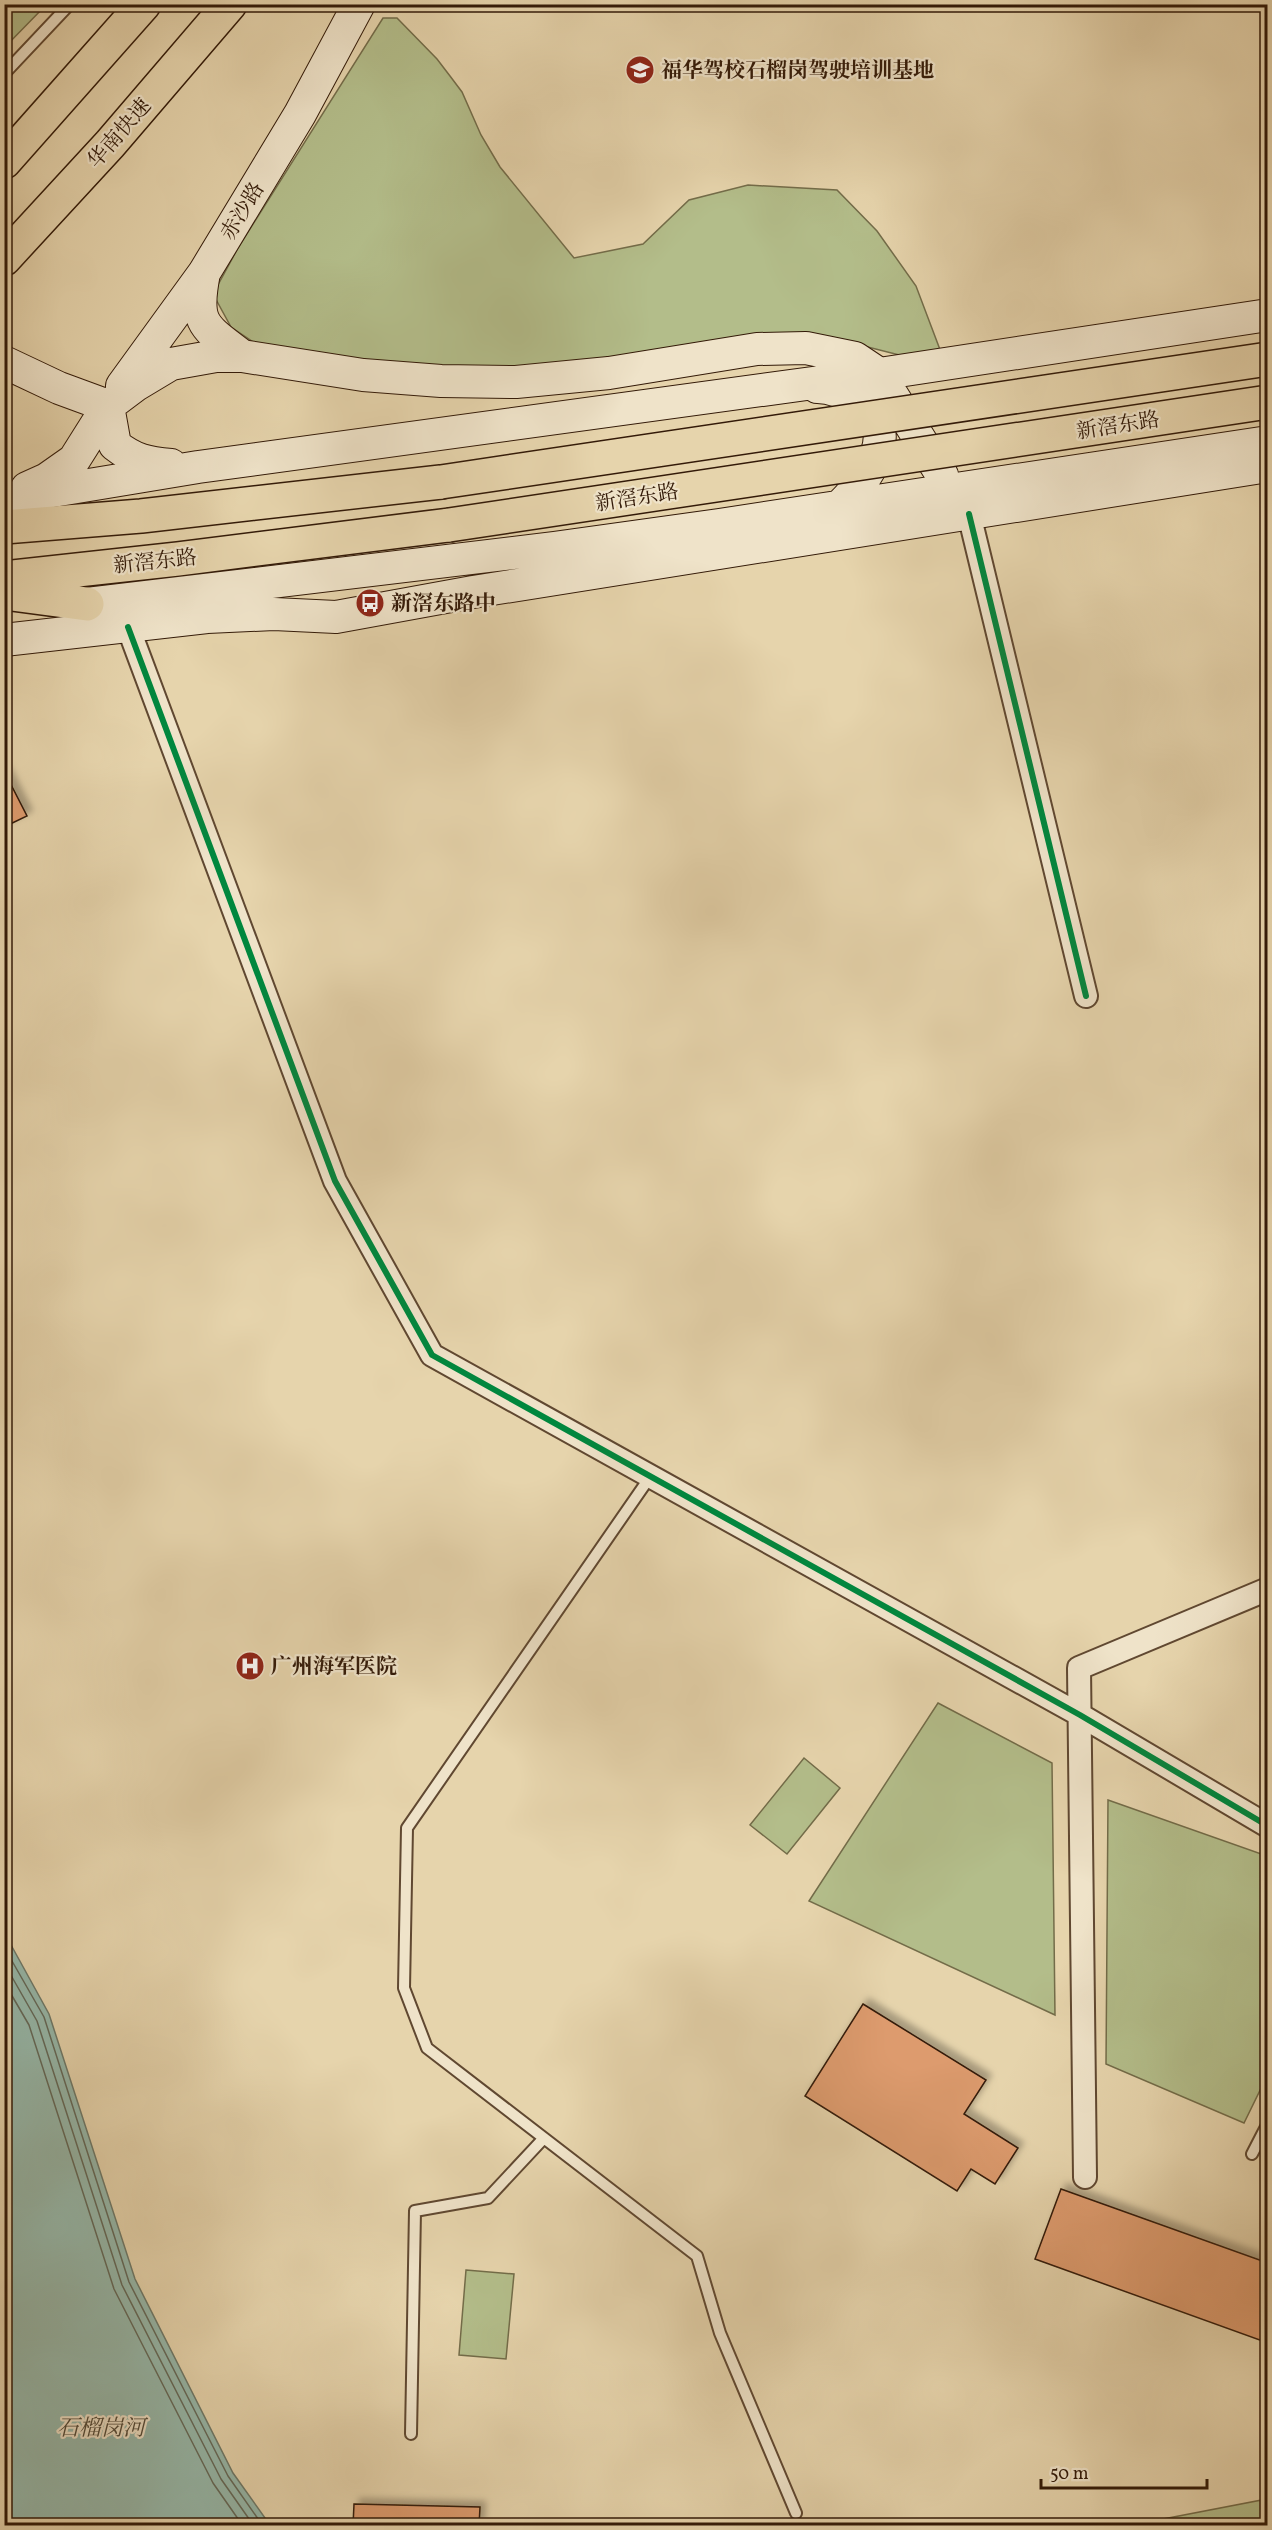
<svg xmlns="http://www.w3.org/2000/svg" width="1272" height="2530" viewBox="0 0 1272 2530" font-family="Vollkorn,'Noto Serif SC',serif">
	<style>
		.green { fill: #b3bd8a; stroke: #736c49; stroke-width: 1.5 }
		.water { fill: #96b8aa; stroke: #6e7969; stroke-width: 1.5 }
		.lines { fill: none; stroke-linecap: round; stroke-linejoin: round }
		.shore { stroke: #646959; stroke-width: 1.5 }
		.building { fill: #dd9b6e; stroke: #331a08; stroke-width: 1.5; filter: url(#shadow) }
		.lane-casing { stroke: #604831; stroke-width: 14 }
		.street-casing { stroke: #604831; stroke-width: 26 }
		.secondary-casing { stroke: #331a08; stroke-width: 34 }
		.highway-casing { stroke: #331a08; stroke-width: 36 }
		.lane { stroke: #efe3c9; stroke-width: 10 }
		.street { stroke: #efe3c9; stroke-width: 22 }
		.secondary { stroke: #efe3c9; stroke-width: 32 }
		.highway { stroke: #e6d4ac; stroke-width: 33 }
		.highway-bridge-casing { stroke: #331a08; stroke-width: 36; stroke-linecap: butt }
		.highway-bridge { stroke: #e6d4ac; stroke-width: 33 }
		.cycleway-casing { stroke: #efe3c9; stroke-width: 10 }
		.cycleway { stroke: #00873e; stroke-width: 6 }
		.labels { text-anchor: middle; stroke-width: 4.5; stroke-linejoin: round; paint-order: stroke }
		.poi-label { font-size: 21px; font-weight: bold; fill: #331a08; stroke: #efe3c9; text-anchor: start }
		.street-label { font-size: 21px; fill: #331a08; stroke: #efe3c9 }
		.water-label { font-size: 22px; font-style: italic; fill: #514939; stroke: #efe3c9 }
	</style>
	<defs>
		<filter id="shadow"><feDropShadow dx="5.5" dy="-5.5" stdDeviation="3" flood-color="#0004"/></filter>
	</defs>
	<rect width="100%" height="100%" fill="#e6d4ac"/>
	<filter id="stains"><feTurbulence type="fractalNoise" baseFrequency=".00333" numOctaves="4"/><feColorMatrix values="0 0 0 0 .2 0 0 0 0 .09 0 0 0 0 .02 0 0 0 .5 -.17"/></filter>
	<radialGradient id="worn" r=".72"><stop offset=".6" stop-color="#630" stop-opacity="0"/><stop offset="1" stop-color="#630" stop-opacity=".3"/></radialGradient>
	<path class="green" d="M5 5H46L5 47Z
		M383 18H397L437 59 450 76 462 92 481 135 500 167 574 258 643 244 689 200 748 185 837 190 877 231 916 286 942 355 915 359 856 344 595 365 438 370 256 344 231 327 213 294 238 248Z
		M938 1703 1052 1763 1055 2015 809 1901Z
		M804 1758 840 1788 787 1854 750 1825Z
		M1108 1800 1267 1856V2076L1244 2123 1106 2064Z
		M466 2270 514 2274 506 2359 459 2355Z
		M1267 2499V2525H1132Z"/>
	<path class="water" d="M5 1934 49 2014 135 2279 233 2473 270 2525H5Z"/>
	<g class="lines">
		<path class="shore" d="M4 1947 44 2017 129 2282 228 2476 263 2526
			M4 1963 37 2021 122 2285 221 2479 254 2526
			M4 1982 29 2025 114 2289 213 2483 243 2526"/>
	</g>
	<path class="building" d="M4 771 27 816 4 827Z
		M863 2004 986 2080 964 2114 1018 2148 995 2184 971 2169 957 2191 805 2096Z
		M1061 2189 1268 2263V2343L1035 2259Z
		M354 2504 480 2507 479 2526H353Z"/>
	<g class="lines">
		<g class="lane-casing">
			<path id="lane" d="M4 74 70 4
				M650 1477 407 1828 404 1988 427 2048 697 2256 720 2333 796 2513
				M1252 2154 1268 2123
				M411 2434 415 2211 488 2198 544 2138"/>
		</g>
		<g class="street-casing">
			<path id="street" d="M969 514 1086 996
				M128 627 335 1181 432 1355 1080 1715 1268 1826
				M1085 2177 1079 1668 1268 1589"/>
		</g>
		<g class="secondary-casing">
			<path id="secondary" d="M204 273C194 324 203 326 242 356
				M4 362 59 388 108 406
				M122 386 204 273 300 114 359 4
				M817 387C832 387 844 393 857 400 904 429 868 479 840 506
				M108 406 115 445C134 460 147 463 171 465
				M27 488 47 479 74 460 108 406 136 385 171 364 216 356H242L363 375 441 381 516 382 609 373 757 349 806 348 855 358 879 374 942 475
				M4 499 198 467 879 374 1268 315
				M87 604 555 548 719 525 1268 442
				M4 640 207 617 274 614 336 617 473 592 1268 466"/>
		</g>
		<g class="highway-casing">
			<path id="highway" d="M4 162 144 4
				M4 259 110 144 230 4
				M4 527 141 516 441 482
				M4 578 178 559 449 525
				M4 593 87 604"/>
		</g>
		<use href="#lane" class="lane"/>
		<use href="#street" class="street"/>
		<use href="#secondary" class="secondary"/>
		<use href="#highway" class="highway"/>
		<g class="highway-bridge-casing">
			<path id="highway-bridge" d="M441 482 1268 359
				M449 525 1268 402"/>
		</g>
		<use href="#highway-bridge" class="highway-bridge"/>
		<g class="cycleway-casing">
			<path id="cycleway" d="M969 514 1086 996
				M128 627 335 1181 432 1355 1080 1715 1268 1826"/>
		</g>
		<use href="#cycleway" class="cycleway"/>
	</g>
	<defs>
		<g id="school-disc" transform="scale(1.5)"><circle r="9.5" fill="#8f2418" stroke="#efe3c9"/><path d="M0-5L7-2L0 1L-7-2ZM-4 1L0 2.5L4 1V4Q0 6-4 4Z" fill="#fff"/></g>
		<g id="bus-disc" transform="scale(1.5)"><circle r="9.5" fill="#8f2418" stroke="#efe3c9"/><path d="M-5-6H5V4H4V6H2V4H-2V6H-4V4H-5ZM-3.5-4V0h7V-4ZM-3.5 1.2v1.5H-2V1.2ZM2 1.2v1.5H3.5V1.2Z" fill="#fff"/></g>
		<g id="hospital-disc" transform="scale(1.5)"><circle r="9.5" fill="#8f2418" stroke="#efe3c9"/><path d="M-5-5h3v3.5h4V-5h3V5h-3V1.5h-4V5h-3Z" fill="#fff"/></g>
	</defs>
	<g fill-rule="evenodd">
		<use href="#school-disc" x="640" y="70"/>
		<use href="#bus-disc" x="370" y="603"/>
		<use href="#hospital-disc" x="250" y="1666"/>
	</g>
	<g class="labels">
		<g class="poi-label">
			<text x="661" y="77">福华驾校石榴岗驾驶培训基地</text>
			<text x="391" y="610">新滘东路中</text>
			<text x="271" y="1673">广州海军医院</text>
		</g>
		<g class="street-label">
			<text transform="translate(119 133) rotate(-49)" y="7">华南快速</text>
			<text transform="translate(242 211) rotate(-59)" y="7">赤沙路</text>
			<text transform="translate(1118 425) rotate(-9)" y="7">新滘东路</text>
			<text transform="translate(637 497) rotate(-9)" y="7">新滘东路</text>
			<text transform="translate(155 561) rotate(-6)" y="7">新滘东路</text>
		</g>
		<g class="water-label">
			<text x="101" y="2435">石榴岗河</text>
		</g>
	</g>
	<rect width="1272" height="2530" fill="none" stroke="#e6d4ac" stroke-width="24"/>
	<rect x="6" y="6" width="1260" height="2518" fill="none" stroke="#331a08" stroke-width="3"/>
	<rect x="12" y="12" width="1248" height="2506" fill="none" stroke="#331a08" stroke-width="1.5"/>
	<path d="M1041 2479v9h166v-9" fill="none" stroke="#331a08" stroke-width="3"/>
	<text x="1050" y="2479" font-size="18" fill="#331a08" stroke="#efe3c9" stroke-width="4.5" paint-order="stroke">50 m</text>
	<rect width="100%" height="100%" filter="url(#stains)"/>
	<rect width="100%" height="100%" fill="url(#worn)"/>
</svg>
